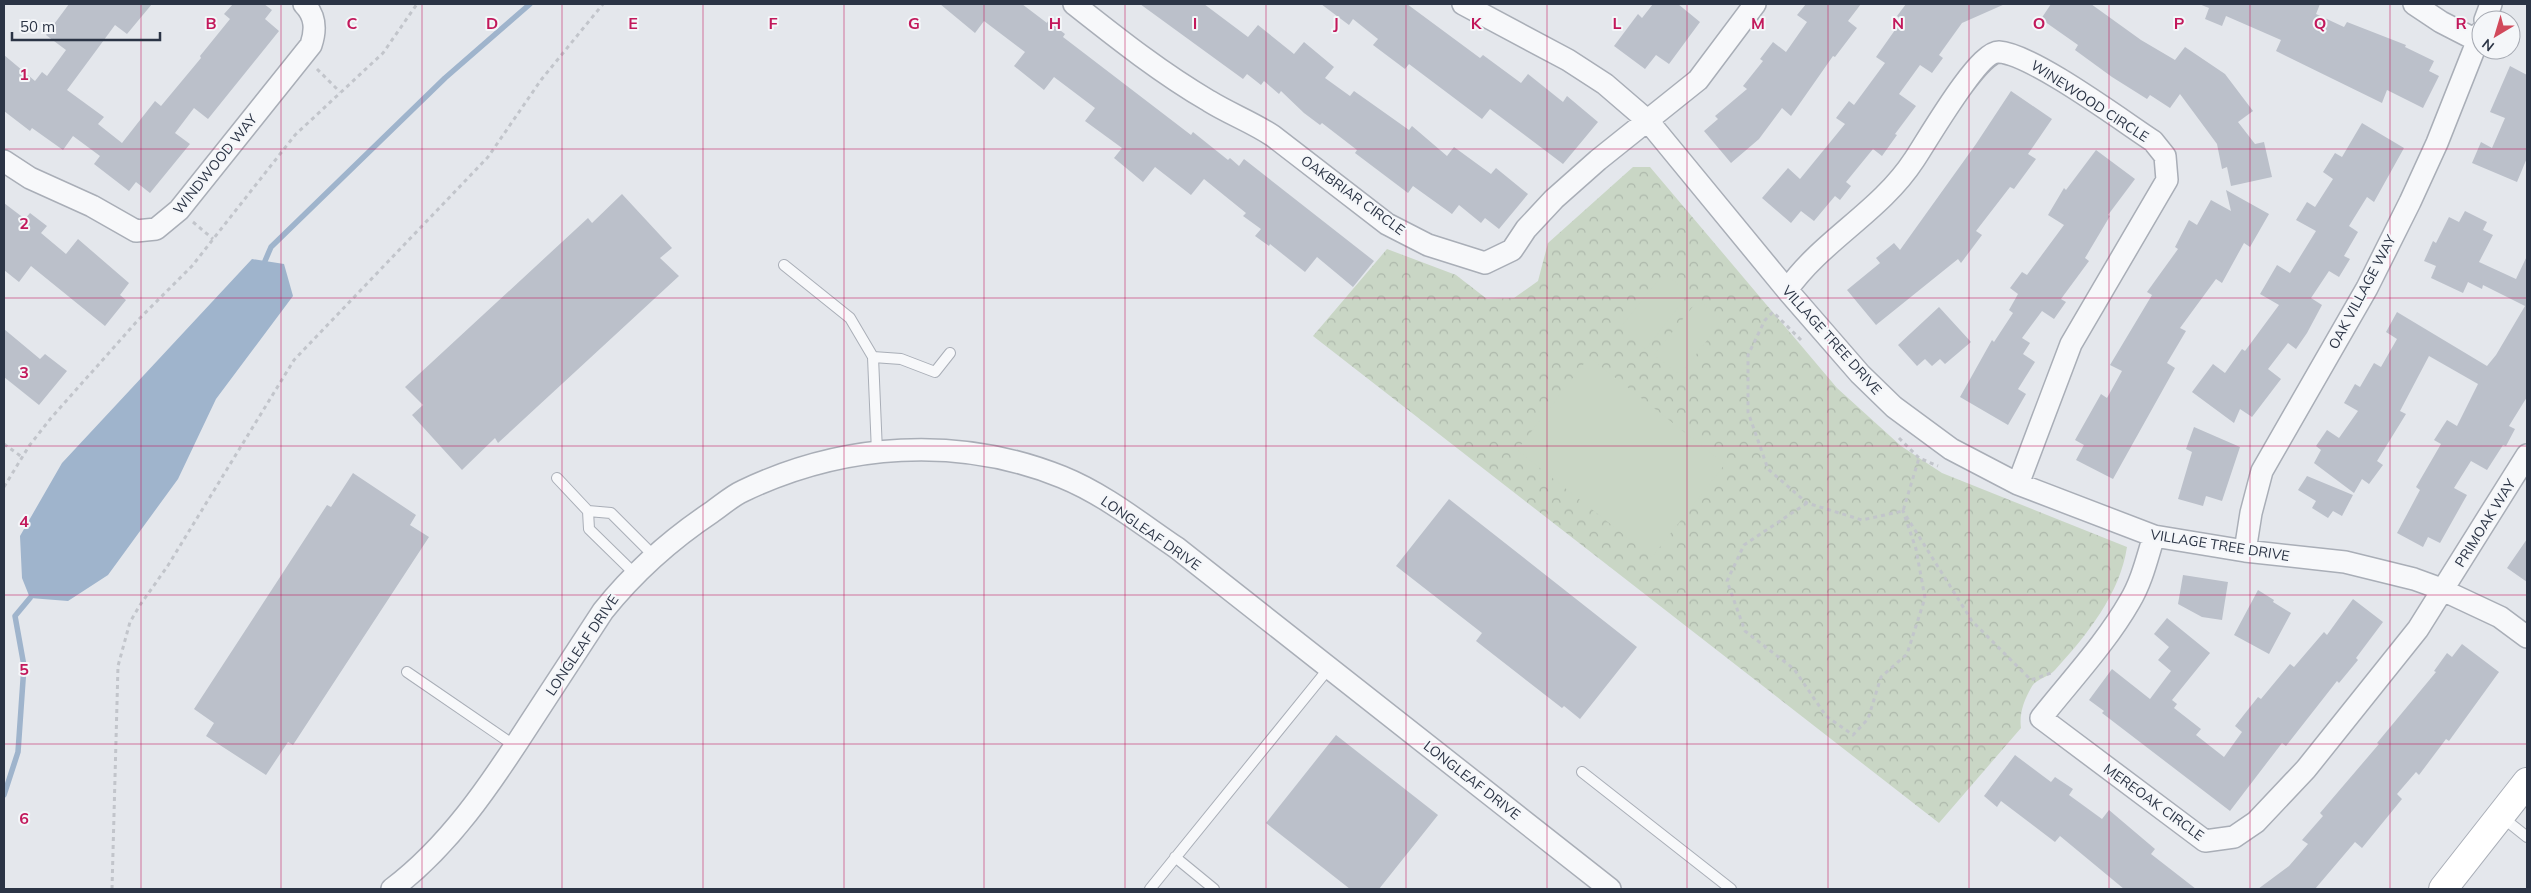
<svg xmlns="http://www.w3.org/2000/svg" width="2531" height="893" viewBox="0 0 2531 893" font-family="Mulish,sans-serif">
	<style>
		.forest { fill: url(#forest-crowns) }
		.pitch { fill: #c9d6c5 }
		.water { fill: #9fb4cc }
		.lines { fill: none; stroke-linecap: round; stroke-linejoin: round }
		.stream { stroke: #9fb4cc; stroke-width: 5.5 }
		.building { fill: #bbc0ca }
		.service-casing { stroke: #a9aeb7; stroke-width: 12 }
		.minor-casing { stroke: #a9aeb7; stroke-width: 24 }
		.secondary-casing { stroke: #a9aeb7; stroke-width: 30 }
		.path { stroke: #c2c5cb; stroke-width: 3; stroke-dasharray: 4 4; stroke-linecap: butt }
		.service { stroke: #f7f8fa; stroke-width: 10 }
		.minor { stroke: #f7f8fa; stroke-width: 21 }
		.secondary { stroke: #fff; stroke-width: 28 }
		.grid { fill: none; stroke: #c2185b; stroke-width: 1; stroke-opacity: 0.55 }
		.labels { text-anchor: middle; stroke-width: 4; stroke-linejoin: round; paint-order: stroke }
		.street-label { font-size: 14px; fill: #2b3445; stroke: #f4f6f9 }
		.grid-label { font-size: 16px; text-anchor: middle; font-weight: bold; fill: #c2185b; stroke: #f4f6f9; stroke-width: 4; stroke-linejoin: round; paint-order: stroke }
	</style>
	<defs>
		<pattern id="forest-crowns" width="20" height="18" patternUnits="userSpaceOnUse" patternTransform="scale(1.25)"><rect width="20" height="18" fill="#c9d6c5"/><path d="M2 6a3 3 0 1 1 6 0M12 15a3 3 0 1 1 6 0" fill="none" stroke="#adb8ab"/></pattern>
	</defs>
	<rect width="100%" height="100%" fill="#e4e7ec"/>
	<path class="forest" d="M1633 167H1650L1837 388 1901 446 1942 473 2127 547C2120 594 2087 635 2055 670 2049 677 2035 679 2031 688 2024 700 2019 714 2021 728L1939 823 1313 336 1387 249 1456 275 1487 299 1514 298 1538 281 1548 243Z"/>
	<path class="pitch" d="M1664 273 1689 293 1646 349 1620 328Z
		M1698 300 1723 320 1680 375 1654 355Z
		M1589 357 1725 464 1652 557 1517 450Z"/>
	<path class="water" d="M252 259 284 264 293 296 216 399 178 479 108 575 68 601 30 598 22 578 20 536 62 463Z"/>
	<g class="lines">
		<path class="stream" d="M265 261 271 247 445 78 530 4
			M4 795 18 752 24 666 15 616 30 598"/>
	</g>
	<path class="building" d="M69 4H152L127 34 115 25 67 90 104 117 98 124 122 143 155 101 161 106 201 58 200 56 230 19 224 14 233 4H264L272 10 265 19 279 31 208 119 194 108 175 133 190 144 150 193 136 182 129 191 94 164 100 156 73 136 63 150 32 128 30 131 4 111V55L35 81 42 72 47 76 66 50 46 35Z
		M940 4H1022L1047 23 1048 21 1065 34 1063 37 1191 135 1193 132 1228 160 1230 158 1239 166 1244 159 1374 261 1353 287 1317 257 1305 272 1270 244 1269 246 1255 236 1261 229 1243 216 1246 213 1204 179 1191 195 1155 167 1143 182 1114 158 1122 148 1085 121 1095 108 1054 77 1044 90 1014 66 1025 52 984 21 975 33Z
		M1140 4H1204L1248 37 1258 25 1294 54 1304 42 1334 67 1325 78 1350 96 1354 91 1409 130 1412 126 1447 156 1454 147 1491 174 1496 168 1528 194 1499 229 1485 218 1481 223 1459 205 1452 214 1413 186 1408 193 1355 153 1357 150 1322 123 1320 125 1304 113 1281 91 1279 94 1264 81 1261 85 1247 74 1243 79Z
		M1321 4H1407L1480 58 1483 55 1521 83 1528 74 1563 102 1567 96 1598 122 1563 164 1490 109 1482 119 1409 64 1405 69 1373 45 1378 39 1353 19 1349 25Z
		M1653 4H1678L1700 22 1669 64 1656 55 1645 69 1614 46 1638 14 1642 18Z
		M1806 4H1861L1848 21 1857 28 1835 57 1833 56 1791 116 1782 108 1759 139 1731 163 1704 131 1718 119 1715 116 1747 89 1743 86 1763 61 1760 59 1773 42 1786 52 1807 22 1797 15Z
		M1906 4H2005L1962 23 1939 55 1943 58 1932 73 1920 65 1899 94 1916 106 1895 134 1897 135 1882 156 1873 149 1846 182 1851 186 1840 200 1835 196 1814 221 1801 211 1791 223 1762 198 1788 168 1800 179 1845 124 1836 118 1849 101 1854 105 1885 63 1876 57 1902 20 1897 16Z
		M2051 4H2091L2141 40 2175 60 2185 47 2225 74 2253 111 2238 122 2255 144 2264 142 2272 177 2231 186 2227 167 2222 169 2217 144 2180 94 2170 108 2150 95 2147 99 2112 77 2075 50 2078 45 2041 19Z
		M2199 4H2320L2316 14 2344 27 2347 22 2406 45 2405 47 2434 61 2429 71 2439 76 2423 108 2387 90 2382 103 2276 51 2281 40 2226 16 2222 26 2205 19 2209 8Z
		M2510 66 2527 75V158L2517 182 2472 163 2481 142 2492 148 2505 118 2490 112Z
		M2011 91 2052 119 2028 154 2036 159 2014 189 2010 187 1976 231 1982 235 1961 263 1958 259 1876 325 1847 290 1880 263 1876 258 1894 243 1900 250 1976 144Z
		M2362 123 2404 148 2374 202 2367 197 2349 226 2358 232 2344 256 2350 259 2339 277 2329 271 2311 298 2322 305 2307 333 2296 349 2288 343 2268 369 2281 379 2252 417 2240 409 2234 423 2192 392 2213 364 2225 373 2242 349 2245 351 2279 305 2260 294 2277 265 2290 273 2316 231 2296 220 2307 202 2315 207 2333 179 2323 172 2335 153 2342 157Z
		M2096 150 2135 179 2108 215 2110 216 2085 258 2089 261 2061 299 2066 302 2054 319 2042 311 2022 338 2030 343 2023 354 2035 362 2018 389 2026 394 2008 425 1960 397 1992 340 1994 342 2013 313 2009 310 2018 294 2010 288 2022 272 2027 275 2064 225 2048 215 2064 188 2066 190Z
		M2226 190 2269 214 2250 247 2244 243 2222 283 2216 279 2180 328 2186 331 2167 363 2175 368 2113 479 2076 460 2084 445 2075 440 2101 394 2107 398 2122 371 2110 365 2152 295 2147 292 2178 249 2175 247 2189 220 2197 225 2211 200 2231 211Z
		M622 194 672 248 660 258 679 276 498 443 495 438 462 470 412 415 423 405 405 387 588 218 592 223Z
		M4 203 25 219 30 213 47 226 41 233 66 254 78 239 129 283 120 295 126 300 105 326 31 266 19 282 4 270Z
		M2465 211 2487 222 2483 230 2493 235 2479 262 2516 279 2527 256V397L2509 426 2515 429 2506 446 2503 445 2487 470 2471 461 2454 488 2467 495 2440 543 2428 537 2423 547 2397 533 2420 490 2416 487 2441 444 2434 440 2447 420 2457 426 2478 384 2429 356 2400 411 2406 414 2377 461 2383 465 2369 484 2362 479 2354 493 2314 463 2321 450 2316 446 2327 430 2339 438 2358 411 2344 403 2355 384 2360 387 2374 363 2381 367 2397 339 2386 332 2397 312 2487 366 2496 355 2525 306 2483 285 2482 289 2468 282 2463 293 2431 278 2436 266 2424 261 2433 241 2436 243 2449 217 2459 222Z
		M1939 307 1971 342 1945 364 1940 359 1932 366 1925 359 1917 366 1898 345Z
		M4 329 40 359 45 354 67 371 39 405 4 377Z
		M2194 427 2240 447 2222 501 2206 496 2203 506 2178 499 2192 452 2186 449Z
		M353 473 416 515 410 525 429 537 293 745 288 742 266 775 206 736 214 723 194 709 327 505 331 507Z
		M2307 476 2353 495 2342 516 2333 511 2328 518 2312 508 2316 501 2298 490Z
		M1449 499 1637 647 1580 719 1564 706 1562 708 1476 641 1482 633 1396 566Z
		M2527 539V582L2507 568Z
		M2183 575 2228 582 2222 620 2202 617 2178 604Z
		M2258 590 2274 600 2273 602 2291 613 2269 654 2234 635Z
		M2353 599 2383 622 2356 658 2358 660 2339 683 2337 681 2286 746 2282 743 2230 811 2102 713 2104 711 2089 700 2112 669 2150 699 2171 671 2158 660 2169 647 2154 634 2167 618 2210 653 2172 700 2177 704 2174 708 2201 729 2196 735 2224 757 2242 732 2235 726 2258 697 2261 699 2290 664 2294 667 2324 632 2327 635Z
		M2462 644 2499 672 2449 741 2446 739 2419 775 2416 772 2397 794 2402 799 2362 848 2355 842 2315 889H2258L2289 866 2308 844 2302 840 2323 816 2320 813 2379 744 2377 743 2436 672 2434 671 2447 653 2452 657Z
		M1336 735 1438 815 1379 889H1350L1266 823Z
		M2015 755 2051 782 2055 777 2073 789 2069 795 2102 819 2109 810 2155 849 2151 854 2196 889H2124L2060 836 2055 842 2001 801 1997 807 1984 796Z"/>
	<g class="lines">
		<g class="service-casing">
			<path id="service" d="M784 265 850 318 873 357 877 452
				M873 357 901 359 935 372 950 353
				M557 478 588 511 611 513 654 556
				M588 511 589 529 635 574
				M407 672 515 746
				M1582 772 1731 889
				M2502 817 2527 837
				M1175 857 1214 889
				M1150 889 1329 668"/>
		</g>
		<g class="minor-casing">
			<path id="minor" d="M1074 4C1117 38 1161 73 1209 101 1230 114 1252 122 1273 136L1387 224 1428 245 1485 263 1512 250 1526 229 1554 199 1598 160 1698 80 1755 4
				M1463 4 1568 60 1605 84 1648 121 1787 290 1860 374 1894 407 1951 449 2018 484 2154 536 2245 551 2345 562 2414 579 2436 587 2500 617 2527 637
				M2414 4 2441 22 2478 41
				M2485 20 2491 4
				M4 161 30 178 92 206 136 231 156 229 179 210 311 45C316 30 316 16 304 4
				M1787 290C1822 240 1880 212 1914 160 1927 141 1978 51 1999 52 2032 54 2121 120 2153 141L2165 156 2167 180 2071 344 2018 484
				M2154 536C2147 558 2142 581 2130 601 2106 643 2071 680 2041 718L2205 841 2234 837 2256 822 2306 769 2418 629 2527 455
				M2245 551 2251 513 2262 471 2367 288 2410 202 2437 143 2481 32
				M392 889C449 846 490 785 528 726 553 688 578 649 603 611 635 571 670 540 712 512 722 505 732 496 743 491 843 443 958 435 1062 477 1104 494 1140 523 1177 548L1610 889"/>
		</g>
		<g class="secondary-casing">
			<path id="secondary" d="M2443 889 2527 782"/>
		</g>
		<path class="path" d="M317 69 340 92
			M193 222 213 239
			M1801 340 1773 312 1765 320 1748 355V412L1768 469 1807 503 1862 520 1903 511 1919 458
			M1899 438 1919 458 1938 466
			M4 444 22 457
			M4 487 29 446 51 418 139 319 192 266 295 135 383 53 417 4
			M1807 503 1744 545 1727 581 1745 631 1794 669 1826 716 1853 735 1868 719 1881 677 1907 654 1925 598 1916 549 1903 511 1972 621 2031 680 2051 673
			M112 889 118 666 130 622 140 605 167 567 294 360 488 157 541 80 603 4"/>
		<use href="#service" class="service"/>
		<use href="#minor" class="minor"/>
		<use href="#secondary" class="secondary"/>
	</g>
	<path class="grid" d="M141 4V889M281 4V889M422 4V889M562 4V889M703 4V889M844 4V889M984 4V889M1125 4V889M1266 4V889M1406 4V889M1547 4V889M1687 4V889M1828 4V889M1969 4V889M2109 4V889M2250 4V889M2390 4V889M4 149H2527M4 298H2527M4 446H2527M4 595H2527M4 744H2527"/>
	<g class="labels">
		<g class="street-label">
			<text transform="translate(2090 101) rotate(33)" y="5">WINEWOOD CIRCLE</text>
			<text transform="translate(215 164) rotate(-51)" y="5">WINDWOOD WAY</text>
			<text transform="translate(1353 195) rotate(36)" y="5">OAKBRIAR CIRCLE</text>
			<text transform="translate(2362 292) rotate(-62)" y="5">OAK VILLAGE WAY</text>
			<text transform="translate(1832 340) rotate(48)" y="5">VILLAGE TREE DRIVE</text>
			<text transform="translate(2485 523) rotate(-58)" y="5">PRIMOAK WAY</text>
			<text transform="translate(1151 533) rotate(35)" y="5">LONGLEAF DRIVE</text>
			<text transform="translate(2220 545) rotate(9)" y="5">VILLAGE TREE DRIVE</text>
			<text transform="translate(582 645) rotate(-56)" y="5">LONGLEAF DRIVE</text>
			<text transform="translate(1472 780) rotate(38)" y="5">LONGLEAF DRIVE</text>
			<text transform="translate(2154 802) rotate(36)" y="5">MEREOAK CIRCLE</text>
		</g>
	</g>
	<g class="grid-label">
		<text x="211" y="29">B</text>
		<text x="352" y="29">C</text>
		<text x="492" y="29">D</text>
		<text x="633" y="29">E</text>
		<text x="773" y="29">F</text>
		<text x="914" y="29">G</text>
		<text x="1055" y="29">H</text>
		<text x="1195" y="29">I</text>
		<text x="1336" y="29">J</text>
		<text x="1476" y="29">K</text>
		<text x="1617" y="29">L</text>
		<text x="1758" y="29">M</text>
		<text x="1898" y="29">N</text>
		<text x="2039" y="29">O</text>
		<text x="2179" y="29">P</text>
		<text x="2320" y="29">Q</text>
		<text x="2461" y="29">R</text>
		<text x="24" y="80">1</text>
		<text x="24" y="229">2</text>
		<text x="24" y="378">3</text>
		<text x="24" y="527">4</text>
		<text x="24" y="675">5</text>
		<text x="24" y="824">6</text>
	</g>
	<rect width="2531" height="893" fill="none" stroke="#2b3445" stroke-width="10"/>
	<g transform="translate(2496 35) rotate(218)"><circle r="24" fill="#f4f6f9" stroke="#a4a8b1"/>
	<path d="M0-4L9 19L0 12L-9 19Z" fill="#d1495b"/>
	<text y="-8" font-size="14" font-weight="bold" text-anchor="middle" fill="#2b3445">N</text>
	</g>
	<path d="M12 32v8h148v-8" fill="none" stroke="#2b3445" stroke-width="2.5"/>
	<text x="20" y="32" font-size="15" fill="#2b3445" stroke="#f4f6f9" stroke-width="4" paint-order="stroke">50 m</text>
</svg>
